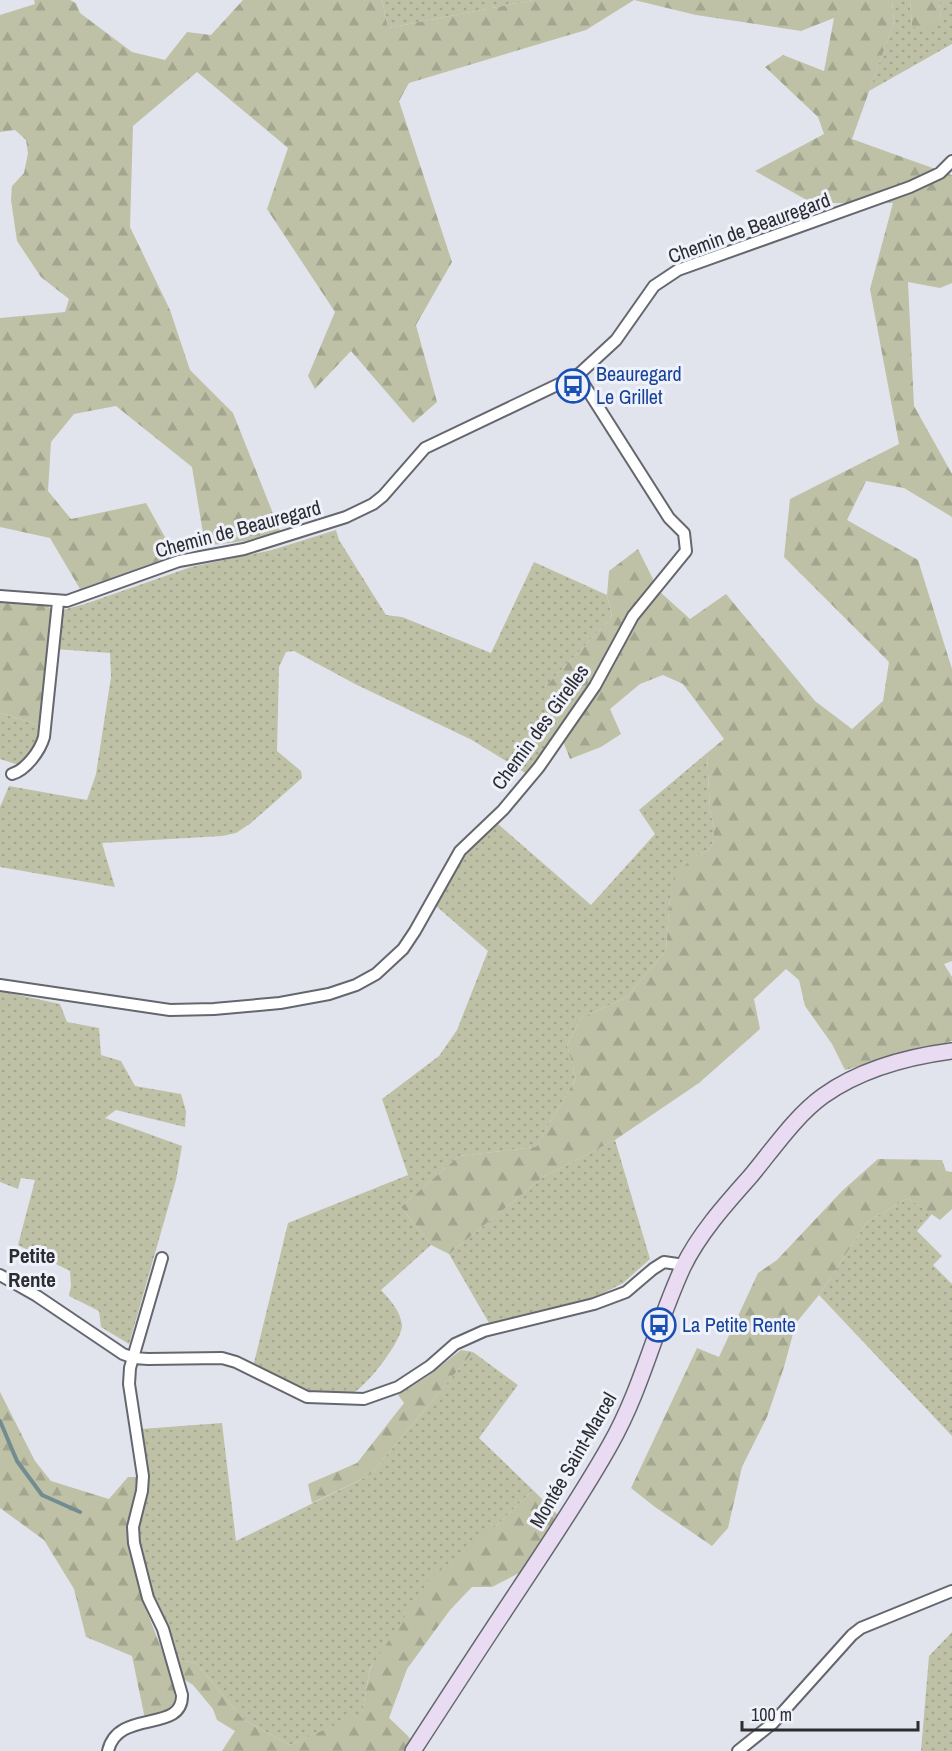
<svg xmlns="http://www.w3.org/2000/svg" width="952" height="1751" viewBox="0 0 952 1751" font-family="'Archivo Narrow',sans-serif">
	<style>
		.grass { fill: url(#grass-dots) }
		.forest { fill: url(#forest-firs) }
		.lines { fill: none; stroke-linecap: round; stroke-linejoin: round }
		.stream { stroke: #728c91; stroke-width: 4 }
		.street-casing { stroke: #65676f; stroke-width: 14 }
		.secondary-casing { stroke: #65676f; stroke-width: 18 }
		.street { stroke: #fff; stroke-width: 10 }
		.secondary { stroke: #e9dcf2; stroke-width: 15 }
		.labels { text-anchor: middle; stroke-width: 6; stroke-linejoin: round; paint-order: stroke }
		.street-label { font-size: 20px; fill: #2c2d31; stroke: #eff1fb }
		.transit-label { font-size: 20px; fill: #164399; stroke: #eff1fb; text-anchor: start }
		.neighbourhood-label { font-size: 21px; font-weight: bold; fill: #2c2d31; stroke: #eff1fb }
	</style>
	<defs>
		<pattern id="grass-dots" width="8" height="8" patternUnits="userSpaceOnUse" patternTransform="scale(1.5)"><rect width="8" height="8" fill="#bec1a5"/><path d="M2 2h.1M6 6h.1" fill="none" stroke="#a3a68e" stroke-width="1.8" stroke-linecap="round"/></pattern>
		<pattern id="forest-firs" width="22" height="20" patternUnits="userSpaceOnUse" patternTransform="scale(1.5)"><rect width="22" height="20" fill="#bec1a5"/><path d="M5 1l3.5 6h-7zM16 11l3.5 6h-7z" fill="#a3a68e"/></pattern>
	</defs>
	<rect width="100%" height="100%" fill="#e2e4ed"/>
	<path class="grass" d="M382 0H533L388 28Z
		M892 0H910L912 26 941 19 939 0H952V44L869 91 894 22Z
		M336 530 339 540 386 615 402 617 491 653 534 562 607 595 612 617 545 687V704L556 713 559 731 527 774 472 740 355 684 294 651 286 652 279 667 277 751 301 771 302 778 251 823 236 833 222 836 102 843 115 887 0 867V807L9 786 87 800 96 774 111 677 110 653 55 649 61 612 66 609 85 604 191 567 272 550Z
		M0 713 42 726 39 741 22 766 0 759Z
		M707 753 710 810 714 828V840L709 850 696 856 670 899 666 950 627 997 581 1018 567 1045 576 1078 536 1147 459 1156 401 1207 431 1245 381 1290C390 1300 400 1310 402 1325 403 1340 363 1393 348 1395 310 1398 284 1382 254 1363L288 1223 408 1175 382 1099 439 1056 457 1030 488 951 436 906C453 867 466 852 498 824L591 905 655 834 639 810Z
		M0 991 60 1004 67 1022 99 1028 101 1055 121 1061 135 1086 181 1094 186 1111 185 1127 116 1110 105 1118 182 1146 176 1180 129 1344 101 1327 99 1311 69 1296 71 1286 70 1271 18 1245 35 1180 21 1178 18 1189 0 1182Z
		M615 1140 650 1259 623 1283 588 1301 489 1323 449 1254 543 1177Z
		M908 1198 932 1214 917 1231 942 1256 933 1265 952 1284V1436L819 1295 867 1222Z
		M473 1352 518 1385 479 1438 533 1490 495 1527 370 1668 362 1714 290 1745 244 1720 196 1663 178 1660C163 1618 141 1578 138 1533 137 1515 145 1508 148 1493 151 1473 144 1449 141 1429L222 1423 236 1541 370 1475Z
		M952 1632V1751H921L929 1656Z"/>
	<path class="forest" d="M34 0H70L76 3 80 13 132 52 165 60 187 32 211 35 243 0H382L388 28 533 0H634L586 30 409 83 399 101 452 262 416 325 437 402 413 423 351 351 315 389 308 376 335 312 267 209 288 148 197 72 133 126 130 227 170 310 190 370 233 413 280 531C255 540 232 544 205 545L192 467 116 406 74 414 51 442 48 491 71 519 146 503 175 555 80 589 50 538 0 527V318L65 312 69 299 41 277 17 241 11 200 12 186 24 173 28 153 26 140 15 130 0 132V15L35 4Z
		M634 0H892L894 22 852 139 952 175V283L940 288 908 282 914 406 952 474V517L904 488 866 481 847 520 918 560 952 669V961L944 964 952 977V1041L845 1070 832 1044 805 1006 799 980 786 969 754 999 760 1029 699 1083 615 1140 543 1177 449 1254 431 1245 401 1207 459 1156 536 1147 576 1078 567 1045 581 1018 627 997 666 950 670 899 677 872 696 856 709 850 714 840V828L710 810 707 753 724 739 683 684 663 675 640 684 610 709 621 734 601 747 570 759 559 731 556 713C545 704 542 701 545 687L612 617 607 595 609 571 638 549 659 591 690 619 726 594 815 701 852 729 883 701 889 662 784 557 790 499 899 444 870 289 893 203H812L755 171 824 134 818 117 765 67 783 55 824 71 834 18 801 31 696 15Z
		M910 0H939L941 19 923 31 912 26Z
		M0 600 46 605 52 610 42 726 0 713Z
		M878 1159 942 1160 946 1171 952 1172V1209L940 1220 908 1198 867 1222 819 1295 796 1323 784 1367 767 1417 742 1467 728 1528 712 1546 655 1507 631 1488 697 1348 719 1357 758 1273 777 1260 842 1191Z
		M461 1350 473 1352 370 1475 312 1503 308 1484 357 1463 404 1403 398 1395 428 1376Z
		M0 1392 35 1461 51 1481 109 1499 128 1477H139L138 1493 130 1537 144 1604 174 1681 175 1706 170 1711 145 1719 132 1656 86 1637 74 1589 44 1540 0 1508Z
		M533 1490 559 1516 521 1572 492 1587H472L450 1610 407 1669 389 1718 408 1736 411 1741 404 1751H222L235 1731 217 1720 213 1709 193 1685 184 1679 178 1660 196 1663 244 1720 290 1745 362 1713 370 1669 431 1577 495 1527Z"/>
	<g class="lines">
		<path class="stream" d="M0 1421 17 1461 42 1495 80 1512"/>
		<g class="street-casing">
			<path id="street" d="M0 596 67 601 179 561 244 549 346 517 373 504 383 496 425 448 578 375 616 340 654 286 678 270 910 187 940 173 952 161
				M12 774C26 770 40 751 44 737L58 602
				M0 985 170 1010 214 1009 280 1003 329 994 356 985 376 974 403 949 415 931 460 851 503 810 539 767 595 686 633 616 686 551 684 533 669 518 578 375
				M0 1275 37 1296 123 1354 134 1358 148 1359 222 1358 236 1362 307 1397 364 1399 398 1387 430 1366 455 1344 484 1331 594 1304 626 1292 653 1269 664 1262 684 1265
				M108 1751C118 1708 183 1734 182 1695L163 1629 148 1598 134 1543 133 1527 142 1491 143 1476 129 1384 130 1368 162 1258
				M738 1751 773 1723 852 1635 861 1628 952 1591"/>
		</g>
		<g class="secondary-casing">
			<path id="secondary" d="M413 1751C448 1697 483 1643 519 1589 550 1542 582 1495 610 1445 642 1389 656 1325 683 1267 699 1234 725 1205 749 1178 771 1152 795 1116 823 1096 861 1069 906 1057 952 1051"/>
		</g>
		<use href="#street" class="street"/>
		<use href="#secondary" class="secondary"/>
	</g>
	<defs>
		<g id="bus-ring" transform="scale(1.725)"><circle r="9.5" fill="#eff1fb" stroke="#1a4fb4" stroke-width="1.5"/><path d="M-5-6H5V4H4V6H2V4H-2V6H-4V4H-5ZM-3.5-4V0h7V-4ZM-3.5 1.2v1.5H-2V1.2ZM2 1.2v1.5H3.5V1.2Z" fill="#1a4fb4"/></g>
	</defs>
	<g fill-rule="evenodd">
		<use href="#bus-ring" x="573" y="386"/>
		<use href="#bus-ring" x="659" y="1325"/>
	</g>
	<g class="labels">
		<g class="street-label">
			<text transform="translate(749 228) rotate(-20)" y="7">Chemin de Beauregard</text>
			<text transform="translate(238 529) rotate(-15)" y="7">Chemin de Beauregard</text>
			<text transform="translate(540 727) rotate(-54)" y="7">Chemin des Girelles</text>
			<text transform="translate(573 1460) rotate(-60)" y="7">Montée Saint-Marcel</text>
		</g>
		<g class="transit-label">
			<text x="596" y="381">Beauregard<tspan x="596" dy="23">Le Grillet</tspan></text>
			<text x="682" y="1332">La Petite Rente</text>
		</g>
		<g class="neighbourhood-label">
			<text x="32" y="1263">Petite<tspan x="32" dy="24">Rente</tspan></text>
		</g>
	</g>
	<path d="M742 1721v9h176v-9" fill="none" stroke="#2c2d31" stroke-width="3"/>
	<text x="751" y="1721" font-size="18" fill="#2c2d31" stroke="#eff1fb" stroke-width="4.5" paint-order="stroke">100 m</text>
</svg>
